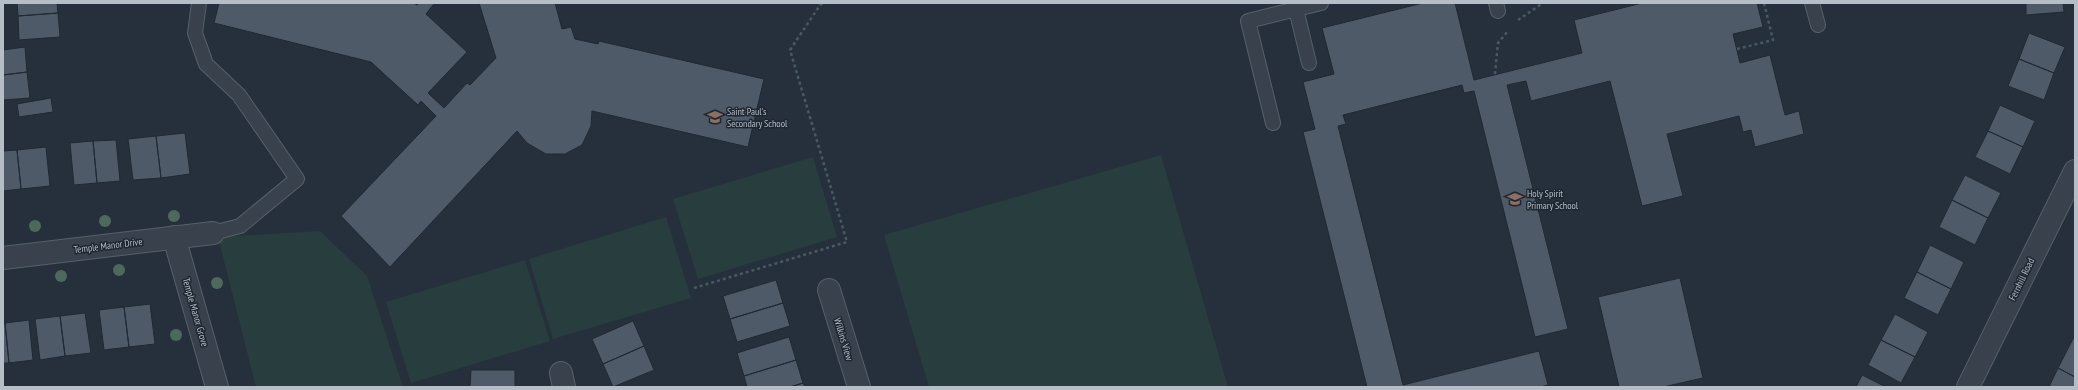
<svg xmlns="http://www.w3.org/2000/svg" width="2078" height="390" viewBox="0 0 2078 390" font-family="'PT Sans Narrow',sans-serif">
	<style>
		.green { fill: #283d3e }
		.building { fill: #4e5a67; stroke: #202933 }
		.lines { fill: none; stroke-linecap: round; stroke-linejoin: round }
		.service-casing { stroke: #57606a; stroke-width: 16 }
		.minor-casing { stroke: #57606a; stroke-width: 24 }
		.path { stroke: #475a5c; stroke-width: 2.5; stroke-dasharray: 3 3; stroke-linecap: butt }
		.service { stroke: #39424c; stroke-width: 14 }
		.minor { stroke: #39424c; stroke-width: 22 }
		.tree { fill: #4d695b }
		.labels { text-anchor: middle; stroke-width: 3; stroke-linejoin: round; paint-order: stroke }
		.poi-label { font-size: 10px; fill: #b5bdc7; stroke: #1e2731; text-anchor: start }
		.street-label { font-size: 10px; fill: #b5bdc7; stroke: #1e2731 }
	</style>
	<rect width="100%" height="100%" fill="#25303c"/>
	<path class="green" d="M1161 155 1228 387H929L884 235Z
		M813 157 837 237 698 279 673 199Z
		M666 217 691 298 553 339 529 259Z
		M320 231 367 276 403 387H256L218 237Z
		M525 260 550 341 411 383 386 302Z"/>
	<path class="building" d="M17 3H57L58 13 18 16Z
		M219 3H414L417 5 419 3H441L433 5 426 14 467 52 428 93 444 108 467 83 470 85 496 58 479 3H555L562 29 571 27 575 39 598 44 599 41 764 79 748 147 592 111 591 126 582 145 565 154H546L527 143 517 131 390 267 341 216 436 116 421 101 418 105 371 62 214 23Z
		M1423 3H1455L1474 80 1582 53 1574 20 1642 3H1757L1763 27 1733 34 1740 63 1770 55 1785 115 1799 111 1804 134 1755 147 1751 130 1743 132 1739 116 1667 134 1683 196 1642 206 1610 81 1531 101 1526 81 1507 85 1568 329 1535 337 1474 91 1464 93 1462 85 1343 115 1346 124 1338 126 1403 385 1539 351 1548 385 1540 387H1367L1303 132 1315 129 1303 82 1334 74 1322 28Z
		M2026 3H2063L2064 12 2026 15Z
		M58 13 60 37 19 40 18 16Z
		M2029 33 2065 47 2054 73 2019 59Z
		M25 47 27 72 3 75V50Z
		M2019 59 2054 73 2044 100 2008 86Z
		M27 72 30 98 3 100V75Z
		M51 98 53 112 19 117 17 104Z
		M2000 105 2035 121 2023 147 1988 131Z
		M1988 131 2023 147 2010 174 1975 157Z
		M185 133 190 174 161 178 156 136Z
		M156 136 161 178 133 180 128 139Z
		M116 140 120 181 97 183 93 141Z
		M93 141 97 183 74 185 70 143Z
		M46 147 50 186 21 189 17 150Z
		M17 150 21 189 3 191V151Z
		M1965 175 2001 193 1988 218 1952 200Z
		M1952 200 1988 218 1975 245 1939 227Z
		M1930 245 1964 262 1951 289 1917 272Z
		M1917 272 1951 289 1938 315 1904 298Z
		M1680 278 1703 378 1663 387H1619L1598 297Z
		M776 280 783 303 730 319 723 296Z
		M783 303 790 326 737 342 730 319Z
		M150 304 155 344 129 347 124 307Z
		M124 307 129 347 104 350 99 310Z
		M85 313 91 353 65 356 60 316Z
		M1895 314 1928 332 1915 357 1881 340Z
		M60 316 65 356 40 360 35 319Z
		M29 320 33 360 9 363 5 323Z
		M633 321 644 346 603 364 592 339Z
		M3 323H5L9 363H3Z
		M789 337 796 360 744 376 737 353Z
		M2074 337H2075V377L2058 368Z
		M1881 340 1915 357 1901 383 1868 365Z
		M644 346 654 370 613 387 603 364Z
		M796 360 803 383 790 387H747L744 376Z
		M2058 368 2075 377V387H2049Z
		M471 370H515V387H470Z
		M1862 375 1886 387H1856Z
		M803 383 805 387H790Z"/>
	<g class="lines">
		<g class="service-casing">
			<path id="service" d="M199 3 195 33 206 64 239 95 297 179 240 226 213 233
				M1496 3 1498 11
				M1812 3 1818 25
				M1296 9 1309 63
				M1273 123 1248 21 1321 3"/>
		</g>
		<g class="minor-casing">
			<path id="minor" d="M174 237 217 387
				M3 258 213 233
				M829 290 859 387
				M561 373 564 387
				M1968 387 2075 171"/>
		</g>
		<path class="path" d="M1518 20 1543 3
			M1737 49 1773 40 1764 3
			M1495 74 1498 43 1508 31
			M694 288 847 242 790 50 820 5 824 3"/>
		<use href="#service" class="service"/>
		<use href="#minor" class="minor"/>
	</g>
	<g class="tree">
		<circle cx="174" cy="216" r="6"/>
		<circle cx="105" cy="221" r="6"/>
		<circle cx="35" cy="226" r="6"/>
		<circle cx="119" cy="270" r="6"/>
		<circle cx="61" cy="276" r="6"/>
		<circle cx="217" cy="283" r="6"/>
		<circle cx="176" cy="335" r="6"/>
	</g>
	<defs>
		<g id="school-bare" transform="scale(1.2)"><path d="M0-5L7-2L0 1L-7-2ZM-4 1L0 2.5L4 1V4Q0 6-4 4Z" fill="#8d6e63" stroke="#1e2731" stroke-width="2.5" paint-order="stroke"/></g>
	</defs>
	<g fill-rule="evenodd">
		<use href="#school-bare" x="715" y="117"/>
		<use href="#school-bare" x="1515" y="199"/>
	</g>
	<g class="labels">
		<g class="poi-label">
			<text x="727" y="115">Saint Paul's<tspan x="727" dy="12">Secondary School</tspan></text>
			<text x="1527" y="197">Holy Spirit<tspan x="1527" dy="12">Primary School</tspan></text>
		</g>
		<g class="street-label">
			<text transform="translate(108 245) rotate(-7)" y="4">Temple Manor Drive</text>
			<text transform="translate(2021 279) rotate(-64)" y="4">Fernhill Road</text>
			<text transform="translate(196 312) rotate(74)" y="4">Temple Manor Grove</text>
			<text transform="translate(844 339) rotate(73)" y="4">Wilkins View</text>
		</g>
	</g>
	<rect width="2078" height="390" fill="none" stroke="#b5bdc7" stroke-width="8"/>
</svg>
